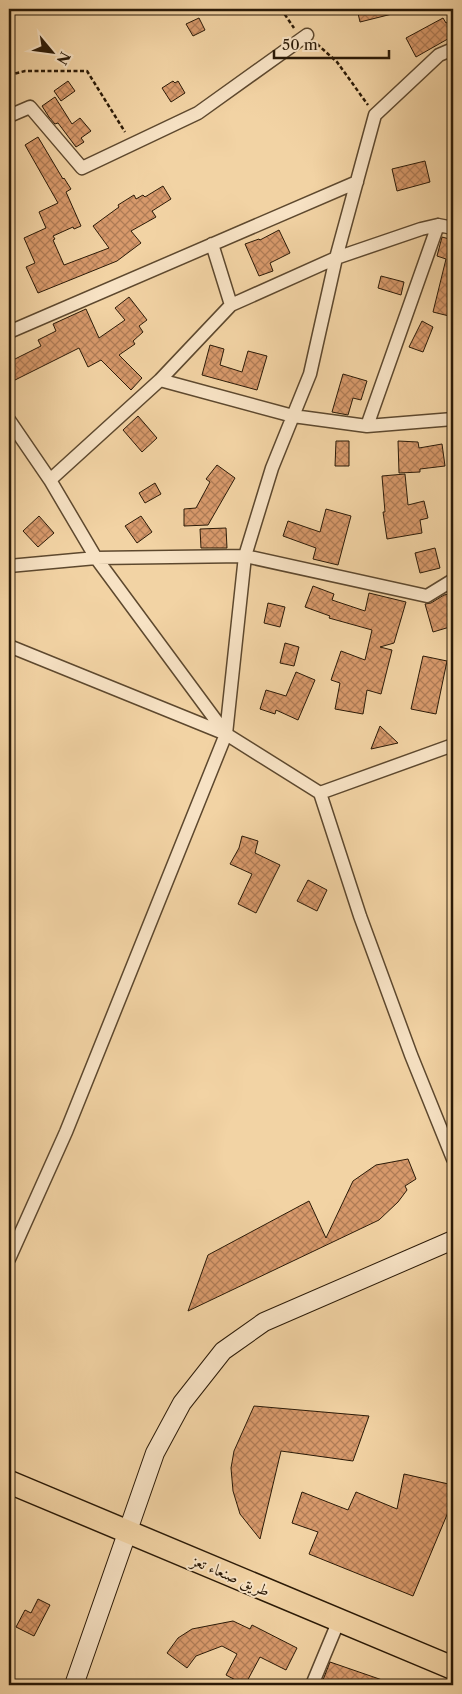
<svg xmlns="http://www.w3.org/2000/svg" width="462" height="1694" viewBox="0 0 462 1694" font-family="'Libre Caslon Text',Amiri,serif">
	<style>
		.building { fill: url(#building-cross-hatch); stroke: #2b1a07 }
		.lines { fill: none; stroke-linecap: round; stroke-linejoin: round }
		.street-casing { stroke: #5d482e; stroke-width: 15 }
		.secondary-casing { stroke: #2b1a07; stroke-width: 20 }
		.highway-casing { stroke: #2b1a07; stroke-width: 25 }
		.path { stroke: #2b1a07; stroke-width: 2.5; stroke-dasharray: 4 2.5; stroke-linecap: butt }
		.street { stroke: #f7e2c4; stroke-width: 12 }
		.secondary { stroke: #f7e2c4; stroke-width: 18 }
		.highway { stroke: #f2d3a4; stroke-width: 22 }
		.labels { text-anchor: middle; stroke-width: 4; stroke-linejoin: round; paint-order: stroke }
		.street-label { font-size: 16px; fill: #2b1a07; stroke: #f7e2c4 }
	</style>
	<defs>
		<pattern id="building-cross-hatch" width="8" height="8" patternUnits="userSpaceOnUse" patternTransform="scale(1.25)"><rect width="8" height="8" fill="#d7996b"/><path d="M0 0l8 8M0 8l8-8" fill="none" stroke="#af7c56"/></pattern>
	</defs>
	<rect width="100%" height="100%" fill="#f2d3a4"/>
	<filter id="stains"><feTurbulence type="fractalNoise" baseFrequency=".004" numOctaves="4"/><feColorMatrix values="0 0 0 0 .2 0 0 0 0 .09 0 0 0 0 .02 0 0 0 .5 -.17"/></filter>
	<radialGradient id="worn" r=".72"><stop offset=".6" stop-color="#630" stop-opacity="0"/><stop offset="1" stop-color="#630" stop-opacity=".3"/></radialGradient>
	<path class="building" d="M357 9H395L396 13 360 22Z
		M199 18 205 30 193 36 186 24Z
		M443 18 446 23 453 19V36L416 57 406 38Z
		M68 81 75 91 61 101 54 91Z
		M173 81 175 83 178 81 185 93 171 102 162 88Z
		M55 97 72 124 80 118 91 131 81 138 84 142 76 147 58 123 55 124 49 117 42 106Z
		M38 137 63 179 64 178 71 189 66 192 81 226 74 229 73 227 53 236 55 239 53 240 64 265 109 248 93 226 119 207 118 205 134 195 136 199 143 195 145 197 163 186 171 199 152 211 156 217 131 231 141 243 117 261 38 293 26 267 35 263 24 238 46 228 39 212 58 203 25 145Z
		M425 161 430 182 397 191 392 169Z
		M279 230 290 253 270 263 273 271 259 276 245 244 259 239 260 240Z
		M442 237 453 240V317L433 312 446 259 437 256Z
		M381 276 404 282 401 295 378 288Z
		M129 297 147 320 139 326 143 332 133 341 135 344 119 355 142 378 131 390 101 360 88 367 79 348 9 383V362L41 346 38 340 56 331 53 324 86 309 99 338 125 320 115 308Z
		M422 321 433 327 423 352 409 347Z
		M210 345 224 349 220 365 242 372 248 351 267 356 257 390 202 375Z
		M343 374 367 381 361 400 353 398 348 415 332 412Z
		M138 416 157 438 142 452 123 430Z
		M336 441H349V466H335Z
		M398 441 418 442 419 448 442 444 445 466 420 469V472L399 473Z
		M217 465 235 478 208 525 184 526V509L196 508 210 482 206 479Z
		M405 474 408 505 424 501 428 518 420 520 422 533 387 539 383 512H385L382 476Z
		M155 483 161 494 145 503 139 493Z
		M326 509 351 516 338 565 313 559 316 548 283 536 288 521 320 532Z
		M39 516 54 533 38 547 23 531Z
		M141 516 152 532 137 543 125 526Z
		M226 528 227 548H201L200 529Z
		M435 548 440 568 420 573 415 553Z
		M313 586 334 594 332 600 365 611 369 593 406 602 394 643 380 647 392 650 381 694 367 690 363 714 335 709 340 683 331 680 341 651 365 660 372 630 329 618 330 616 305 607Z
		M453 593V626L433 632 425 604 431 603 444 595Z
		M268 603 285 607 280 627 264 623Z
		M285 643 299 647 294 666 280 663Z
		M423 656 447 661 436 714 411 709Z
		M296 672 315 680 298 720 276 710 275 714 260 709 266 690 286 696Z
		M380 726 398 743 371 749Z
		M242 836 258 841 255 853 280 865 256 913 238 904 252 874 230 864 239 848Z
		M308 880 327 890 317 911 297 901Z
		M408 1159 416 1179 405 1186 407 1190 398 1202 379 1220 188 1311 208 1255 309 1201 326 1238 353 1181 376 1165Z
		M254 1406 369 1416 353 1461 281 1451 260 1539 240 1514 233 1491 231 1468 234 1451Z
		M404 1474 453 1485 449 1510 413 1596 309 1554 318 1532 292 1523 302 1492 348 1510 356 1492 397 1509Z
		M38 1599 50 1605 34 1636 16 1627 25 1610 31 1613Z
		M233 1621 250 1629 252 1625 297 1648 286 1670 260 1657 245 1685 226 1675 237 1654 222 1646 196 1656 187 1668 167 1653 178 1638 192 1629Z
		M330 1662 388 1682 387 1685H321Z"/>
	<g class="lines">
		<g class="street-casing">
			<path id="street" d="M9 116 30 107 82 168 198 113 307 35
				M212 244 231 305
				M9 332 357 182
				M160 380 293 416 367 426 453 419
				M9 420 50 480 96 558 226 734
				M367 426 438 225
				M50 480 160 380 231 305 336 258 421 229 438 225 453 228
				M9 566 96 558 245 556 427 596 453 580
				M9 646 226 734 320 793
				M453 745 320 793 360 916 411 1055 453 1159
				M9 1259 66 1132 226 734 245 556 272 468 310 374 336 258 375 115 439 55 453 49
				M312 1685 339 1620"/>
		</g>
		<g class="secondary-casing">
			<path id="secondary" d="M74 1685 155 1453 182 1403 223 1351 264 1322 453 1240"/>
		</g>
		<g class="highway-casing">
			<path id="highway" d="M9 1482 453 1668"/>
		</g>
		<path class="path" d="M281 9 294 28
			M317 44 337 62 368 105
			M9 75 25 71H87L125 132"/>
		<use href="#street" class="street"/>
		<use href="#secondary" class="secondary"/>
		<use href="#highway" class="highway"/>
	</g>
	<g class="labels">
		<g class="street-label">
			<text transform="translate(231 1575) rotate(23)" y="6">طريق صنعاء تعز</text>
		</g>
	</g>
	<rect width="462" height="1694" fill="none" stroke="#f2d3a4" stroke-width="30"/>
	<rect x="10" y="10" width="442" height="1674" fill="none" stroke="#2b1a07" stroke-width="2.5"/>
	<rect x="15" y="15" width="432" height="1664" fill="none" stroke="#2b1a07"/>
	<g transform="translate(52 52) rotate(119)" stroke="#f7e2c4" stroke-width="4" paint-order="stroke">
	<path d="M0-4L9 19L0 12L-9 19Z" fill="#2b1a07"/>
	<text y="-8" font-size="14" font-weight="bold" text-anchor="middle" fill="#2b1a07">N</text>
	</g>
	<path d="M274 50v8h115v-8" fill="none" stroke="#2b1a07" stroke-width="2.5"/>
	<text x="282" y="50" font-size="15" fill="#2b1a07" stroke="#f7e2c4" stroke-width="4" paint-order="stroke">50 m</text>
	<rect width="100%" height="100%" filter="url(#stains)"/>
	<rect width="100%" height="100%" fill="url(#worn)"/>
</svg>
